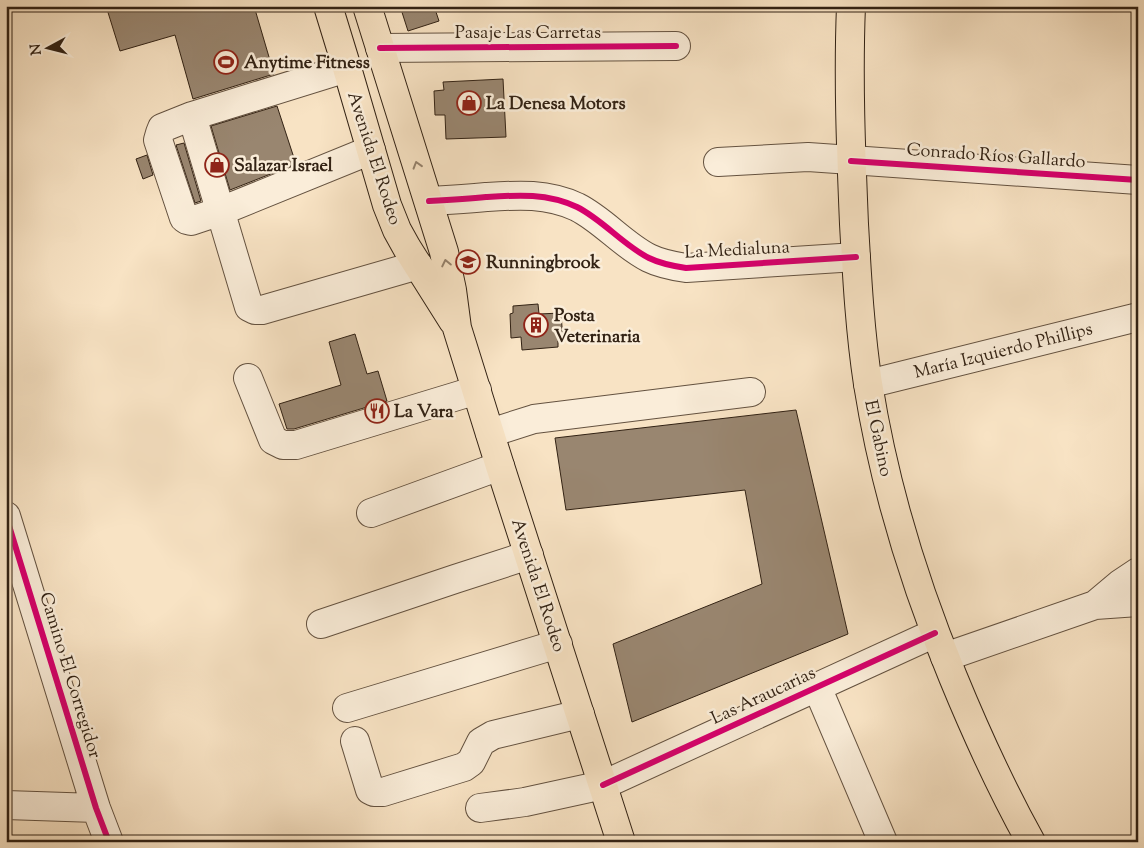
<svg xmlns="http://www.w3.org/2000/svg" width="1144" height="848" viewBox="0 0 1144 848" font-family="'Sorts Mill Goudy',serif">
	<style>
		.building { fill: #998670; stroke: #322214 }
		.lines { fill: none; stroke-linecap: round; stroke-linejoin: round }
		.minor-casing { stroke: #645240; stroke-width: 30 }
		.major-casing { stroke: #322214; stroke-width: 30 }
		.minor { stroke: #faedd9; stroke-width: 28 }
		.major { stroke: #f8e3c4; stroke-width: 28 }
		.cycleway-casing { stroke: #faedd9; stroke-width: 9 }
		.cycleway { stroke: #d6006c; stroke-width: 6 }
		.oneway { stroke: #95826c }
		.labels { text-anchor: middle; stroke-width: 5; stroke-linejoin: round; paint-order: stroke }
		.street-label { font-size: 18px; fill: #322214; stroke: #faedd9 }
		.poi-label { font-size: 18px; font-weight: bold; fill: #322214; stroke: #faedd9; text-anchor: start }
	</style>
	<rect width="100%" height="100%" fill="#f8e3c4"/>
	<filter id="stains"><feTurbulence type="fractalNoise" baseFrequency=".004" numOctaves="4"/><feColorMatrix values="0 0 0 0 .2 0 0 0 0 .09 0 0 0 0 .02 0 0 0 .5 -.17"/></filter>
	<radialGradient id="worn" r=".72"><stop offset=".6" stop-color="#630" stop-opacity="0"/><stop offset="1" stop-color="#630" stop-opacity=".3"/></radialGradient>
	<path class="building" d="M106 6H254L274 74 193 99 175 35 120 51Z
		M400 6H434L439 21 408 31Z
		M503 79 506 137 446 139 445 115H435L434 91 444 90 443 82Z
		M277 106 296 164 230 190 211 126Z
		M184 143 201 201 195 203 176 145Z
		M147 155 153 175 143 179 136 159Z
		M538 304 539 314 561 313 563 341H558V347L522 350 521 337 511 338 510 314 513 313V306Z
		M355 334 367 374 378 371 387 401 294 429H287L279 404 341 385 329 342Z
		M796 410 848 634 632 722 613 644 762 584 745 490 566 510 555 438Z"/>
	<g class="lines">
		<g class="minor-casing">
			<path id="minor" d="M380 48 676 46
				M347 68 192 116 249 307 255 310H262L418 265
				M192 116 162 128 160 133 158 140 184 218 187 220 191 221 221 211 371 150
				M718 162 808 157 1138 180
				M429 201C448 200 467 199 486 197 518 195 547 193 577 207 603 220 623 245 649 258 661 264 673 266 686 268L856 257
				M248 378 273 440 283 445H296L477 390
				M868 384 1138 317
				M490 433 534 419 751 392
				M371 513 500 466
				M6 516 96 808 109 842
				M1095 605 1120 584 1138 572
				M321 624 455 579 529 555
				M945 657 1095 605 1138 602
				M817 687 883 842
				M347 708 558 644
				M355 741 370 790 374 792H383L464 767 471 762 481 742 493 735 580 714
				M6 805 96 808
				M480 808 525 802 603 785 935 633"/>
		</g>
		<g class="major-casing">
			<path id="major" d="M328 6 347 68 387 205 397 230 407 248 453 321
				M367 6 444 252 452 290 457 328 500 466 621 842
				M851 6C848 79 851 152 854 224 857 277 860 332 868 384 884 485 914 583 953 677 976 733 1001 788 1031 842"/>
		</g>
		<use href="#minor" class="minor"/>
		<use href="#major" class="major"/>
		<g class="cycleway-casing">
			<path id="cycleway" d="M380 48 676 46
				M851 161 1138 180
				M429 201C448 200 467 199 486 197 518 195 547 193 577 207 603 220 623 245 649 258 661 264 673 266 686 268L856 257
				M6 516 96 808 109 842
				M603 785 935 633"/>
		</g>
		<use href="#cycleway" class="cycleway"/>
	</g>
	<defs><path id="oneway-chevron" d="M-2-3.5L2.5 0L-2 3.5" fill="none" stroke-width="1.6" stroke-linecap="round" stroke-linejoin="round" transform="scale(1.25)"/></defs>
	<g class="oneway">
		<use href="#oneway-chevron" transform="translate(417 165) rotate(-107)"/>
		<use href="#oneway-chevron" transform="translate(446 263) rotate(-102)"/>
	</g>
	<defs>
		<g id="stadium-ring" transform="scale(1.25)"><circle r="9.5" fill="#faedd9" stroke="#8f2418" stroke-width="1.5"/><path d="M0-5a6.5 5 0 1 0 0 10a6.5 5 0 1 0 0-10ZM-3.5-1.8h7v3.6h-7Z" fill="#8f2418"/></g>
		<g id="shop-ring" transform="scale(1.25)"><circle r="9.5" fill="#faedd9" stroke="#8f2418" stroke-width="1.5"/><path d="M-5-2.5h2.3a2.7 3.5 0 0 1 5.4 0H5L5.5 6h-11ZM-1.5-2.5h3a1.5 2.3 0 0 0-3 0Z" fill="#8f2418"/></g>
		<g id="school-ring" transform="scale(1.25)"><circle r="9.5" fill="#faedd9" stroke="#8f2418" stroke-width="1.5"/><path d="M0-5L7-2L0 1L-7-2ZM-4 1L0 2.5L4 1V4Q0 6-4 4Z" fill="#8f2418"/></g>
		<g id="building-ring" transform="scale(1.25)"><circle r="9.5" fill="#faedd9" stroke="#8f2418" stroke-width="1.5"/><path d="M-4-6H4V6H1V3H-1V6H-4ZM-2.5-4.3h1.7v1.8h-1.7ZM.8-4.3h1.7v1.8H.8ZM-2.5-1h1.7V.8h-1.7ZM.8-1h1.7V.8H.8Z" fill="#8f2418"/></g>
		<g id="restaurant-ring" transform="scale(1.25)"><circle r="9.5" fill="#faedd9" stroke="#8f2418" stroke-width="1.5"/><path d="M-5-6h1v4h1v-4h1v4h1v-4h1v5L-1.5 .5V6h-2V.5L-5-1ZM5-6V6H3V1.5H1.5Q1.5-4 5-6Z" fill="#8f2418"/></g>
	</defs>
	<g fill-rule="evenodd">
		<use href="#stadium-ring" x="226" y="62"/>
		<use href="#shop-ring" x="469" y="103"/>
		<use href="#shop-ring" x="217" y="165"/>
		<use href="#school-ring" x="468" y="262"/>
		<use href="#building-ring" x="536" y="325"/>
		<use href="#restaurant-ring" x="377" y="411"/>
	</g>
	<g class="labels">
		<g class="street-label">
			<text x="528" y="38">Pasaje Las Carretas</text>
			<text transform="translate(996 155) rotate(4)" y="6">Conrado Ríos Gallardo</text>
			<text transform="translate(375 158) rotate(72)" y="6">Avenida El Rodeo</text>
			<text transform="translate(737 249) rotate(-3)" y="6">La Medialuna</text>
			<text transform="translate(1003 350) rotate(-14)" y="6">María Izquierdo Phillips</text>
			<text transform="translate(879 438) rotate(78)" y="6">El Gabino</text>
			<text transform="translate(539 585) rotate(72)" y="6">Avenida El Rodeo</text>
			<text transform="translate(71 675) rotate(73)" y="6">Camino El Corregidor</text>
			<text transform="translate(763 695) rotate(-25)" y="6">Las Araucarias</text>
		</g>
		<g class="poi-label">
			<text x="244" y="68">Anytime Fitness</text>
			<text x="486" y="109">La Denesa Motors</text>
			<text x="234" y="171">Salazar Israel</text>
			<text x="486" y="268">Runningbrook</text>
			<text x="554" y="321">Posta<tspan x="554" dy="21">Veterinaria</tspan></text>
			<text x="394" y="417">La Vara</text>
		</g>
	</g>
	<rect width="1144" height="848" fill="none" stroke="#f8e3c4" stroke-width="25"/>
	<rect x="8" y="8" width="1129" height="833" fill="none" stroke="#322214" stroke-width="2.5"/>
	<rect x="12" y="12" width="1119" height="823" fill="none" stroke="#322214"/>
	<g transform="translate(48 48) rotate(263)" stroke="#faedd9" stroke-width="4" paint-order="stroke">
	<path d="M0-4L9 19L0 12L-9 19Z" fill="#322214"/>
	<text y="-8" font-size="14" font-weight="bold" text-anchor="middle" fill="#322214">N</text>
	</g>
	<rect width="100%" height="100%" filter="url(#stains)"/>
	<rect width="100%" height="100%" fill="url(#worn)"/>
</svg>
